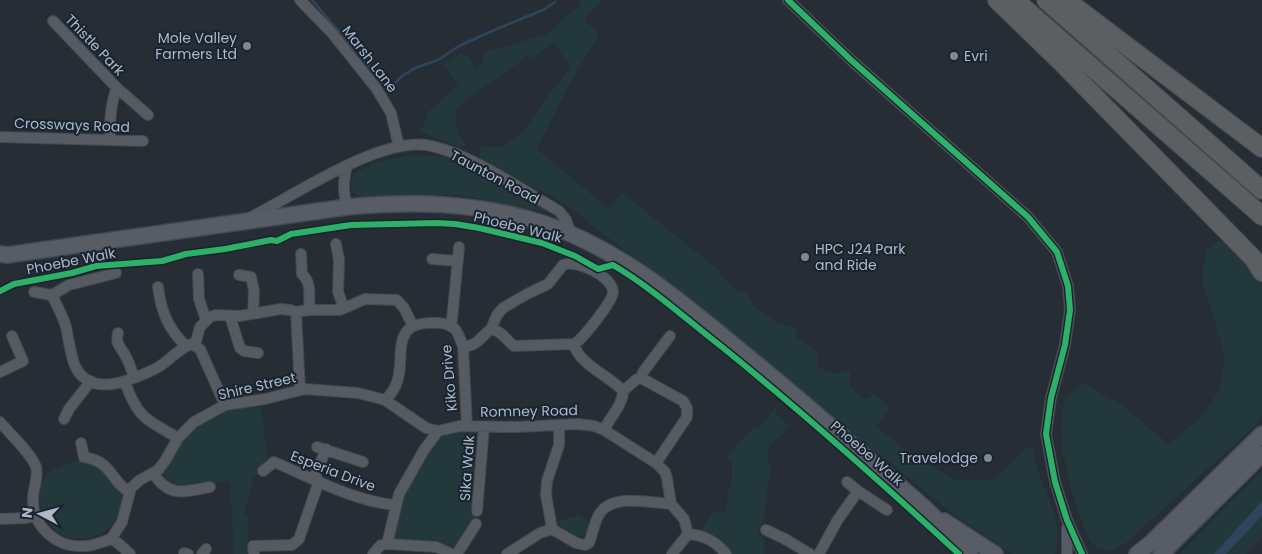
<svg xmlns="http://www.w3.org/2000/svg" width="1262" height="554" viewBox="0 0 1262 554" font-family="Poppins,sans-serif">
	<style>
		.green { fill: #23383b }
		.water { fill: #2f455e }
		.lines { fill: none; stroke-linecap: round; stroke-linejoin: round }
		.stream { stroke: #2f455e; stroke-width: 2.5 }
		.minor-casing { stroke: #44494f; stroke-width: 12 }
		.primary-casing { stroke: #434952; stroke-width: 18 }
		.motorway-casing { stroke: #424951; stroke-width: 20 }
		.minor { stroke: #565b63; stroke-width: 10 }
		.primary { stroke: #585d65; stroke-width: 15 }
		.motorway { stroke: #5b5f62; stroke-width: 18 }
		.cycleway-casing { stroke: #192430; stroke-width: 9 }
		.cycleway { stroke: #2db169; stroke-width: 6 }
		.poi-dot { fill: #7e8895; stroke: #192430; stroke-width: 2 }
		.labels { text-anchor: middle; stroke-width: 4; stroke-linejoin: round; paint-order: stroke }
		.poi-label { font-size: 14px; fill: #aeb9c8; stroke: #192430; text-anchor: end }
		.street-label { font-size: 14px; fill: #aeb9c8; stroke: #192430 }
	</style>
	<rect width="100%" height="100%" fill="#262d35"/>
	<path class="green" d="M578 0H602L584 19 599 34 570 83 537 149 609 209 622 192 715 267 736 291 746 292 754 307 780 325H788L796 329 797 338 817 352V365L828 373 850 372 849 386 864 399 875 394 890 408 876 426 907 451 955 480H990L1000 475 1025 449 1032 446C1035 458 1037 470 1042 481 1049 500 1065 534 1054 554H1012L953 514 644 265 583 218 554 197 479 161 481 146 501 147 523 132 556 85 563 79 570 66 554 43 532 59 529 55 456 108 457 131 465 145 459 148C446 141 432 138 421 130L428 112 458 85 443 64 459 54 468 55 475 69 481 66 484 52 548 34 566 16 581 6Z
		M412 155 443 157 480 171 519 192 551 213 457 195H397L362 197 353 192 351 182 355 173 380 161Z
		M1218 240 1242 254 1262 279V415L1256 425 1126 543C1116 548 1108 553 1097 548 1084 542 1065 468 1063 451 1061 439 1060 408 1067 398 1070 392 1079 387 1084 383L1120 404 1169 444 1202 416 1219 391 1224 360 1221 341 1203 286V266L1207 251Z
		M780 403 781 404 776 410 777 415 790 426 769 446 768 461 771 465 763 523H761L757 534 764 538 765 542 763 549 766 550 764 554H729L700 533 713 511 723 513 726 510 728 493 732 479V462L726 457 754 426 758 428Z
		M261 407 267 456 265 461 257 469 259 473 252 479 253 482 244 512 248 516V554H234L230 481 183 487 170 485 160 476C170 467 173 455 181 444 192 427 212 417 231 410 240 407 252 408 261 407Z
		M484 427 476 524 457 554 387 544 395 505 438 431Z
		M77 460C93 461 96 463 107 474 112 479 121 487 122 495 123 499 121 503 121 506 115 536 78 549 55 530 41 519 32 490 47 475 54 468 67 464 77 460Z
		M1262 471V501L1214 554H1180Z
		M579 515 589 522 586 533 580 537 576 536 554 522Z
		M1262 516V537L1246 554H1226Z"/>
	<path class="water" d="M1262 501V516L1226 554H1214Z"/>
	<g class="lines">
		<path class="stream" d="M312 0 355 50
			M361 57 388 91 402 76 415 68 438 60 459 46 492 31 545 9 555 2"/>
		<g class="minor-casing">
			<path id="minor" d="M300 0 332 33 376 88 391 113 399 147
				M788 0 851 60 1028 217 1057 252 1068 286 1070 310 1065 345 1051 398 1046 434 1055 482 1067 520 1082 554
				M53 21 117 88C110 104 110 122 110 139
				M117 88 148 115
				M0 137 143 141
				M347 166C343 181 343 192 347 207
				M251 217C295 195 378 138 426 145 468 152 522 190 559 211L566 220 571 234
				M336 244 339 260 338 292 344 308
				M301 254 302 274C312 283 309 297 309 310
				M432 259 458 261
				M198 274 199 299 206 320
				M239 275 251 277 254 291 253 313
				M158 287C161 311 168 329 186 346
				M34 292 52 295 69 285 116 273
				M52 295C57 306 63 316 66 327 69 340 70 356 76 368 93 398 130 380 153 370 167 364 176 350 191 344L200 349 225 405
				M296 312 300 390
				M230 316 240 348 244 351 258 353
				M450 326 452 320 459 247
				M491 329 497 315 503 308 527 294 548 284 563 265C575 259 613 276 613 292 613 301 582 340 574 344
				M118 333C115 344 120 346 125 355 129 361 131 370 134 377
				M195 345 200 327 210 317 216 315 240 316 281 309 290 310 296 312 309 310H340L365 299 397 300 404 308 413 326
				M463 347C479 345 479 338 491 329 501 330 506 340 514 346L574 344C578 364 610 376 623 391 623 405 610 417 604 430
				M0 372 23 361 12 336
				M641 378 643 372 670 336
				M125 382C138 419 146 419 178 438
				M623 391 637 379 641 378 683 401 687 408V417L656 463
				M385 400C410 377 393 349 407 331 415 321 446 320 455 329 459 334 461 341 463 347L467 426
				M64 419 69 409 91 381
				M0 422C10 434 31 453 36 467 39 477 32 491 33 501 33 528 59 549 85 546 93 546 102 542 111 539L118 543 130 554
				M81 443 84 457C114 462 110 482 130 492
				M317 447 363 462
				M263 471 274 462C312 478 353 501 395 505
				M153 473C169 498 184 492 210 487
				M314 479 326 449
				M847 482 858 491 887 510
				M477 511 484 427
				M0 519 26 518 34 515
				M552 529 546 495 547 481 559 445V425
				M766 530 785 539 810 554
				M688 534C703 535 717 542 726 554
				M111 539 122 522 131 488 140 480 158 470 165 461 178 438 194 422 225 405 265 399 305 389 358 393 385 400 426 428 438 431
				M387 544 399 494 424 450 438 431 460 426 517 427 578 424 594 426 604 430 656 463 665 472 667 478 671 504 684 519 688 534
				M184 553 188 554
				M202 554 206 549
				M254 554 253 546 292 545 299 539 319 481
				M373 554 381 545 387 544 436 547 451 554
				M457 554 476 524
				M507 554 540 533 552 529 576 543 585 545 589 543C593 533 594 522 600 513 614 493 650 503 671 504
				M672 554 688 534
				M819 554 837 521 858 491
				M1067 554V528"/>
		</g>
		<g class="primary-casing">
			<path id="primary" d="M0 254 7 255 347 207C415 201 476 202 542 223 619 248 680 301 741 351 784 386 826 422 868 459 888 476 908 493 928 511 942 525 955 540 970 554
				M944 521 995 554
				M1137 554 1151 543 1262 434
				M1161 554 1262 454"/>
		</g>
		<g class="motorway-casing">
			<path id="motorway" d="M997 0 1061 62 1254 259 1262 272
				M1015 0 1262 216
				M1046 0 1262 190
				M1066 0 1262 148"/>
		</g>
		<use href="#minor" class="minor"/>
		<use href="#primary" class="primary"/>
		<use href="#motorway" class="motorway"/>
		<g class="cycleway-casing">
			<path id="cycleway" d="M788 0 851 60 1028 217 1057 252 1068 286 1070 310 1065 345 1051 398 1046 434 1055 482 1067 520 1082 554
				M0 291 14 284 72 273 96 266 162 261 186 254 225 249 271 240 277 241 291 234 351 225 437 223 455 224 479 228 542 243 575 256 598 269 613 265C652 288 686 319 722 347 804 413 882 483 959 554"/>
		</g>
		<use href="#cycleway" class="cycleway"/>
	</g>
	<g class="poi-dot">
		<circle cx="247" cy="46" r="5"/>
		<circle cx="954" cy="56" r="5"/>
		<circle cx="805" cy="257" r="5"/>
		<circle cx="988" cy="458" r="5"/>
	</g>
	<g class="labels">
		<g class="poi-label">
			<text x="237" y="43">Mole Valley<tspan x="237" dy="16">Farmers Ltd</tspan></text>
			<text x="964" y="61" text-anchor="start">Evri</text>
			<text x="815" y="254" text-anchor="start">HPC J24 Park<tspan x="815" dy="16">and Ride</tspan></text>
			<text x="978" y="463">Travelodge</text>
		</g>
		<g class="street-label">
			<text transform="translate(95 45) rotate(46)" y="5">Thistle Park</text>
			<text transform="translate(370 59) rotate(52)" y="5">Marsh Lane</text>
			<text transform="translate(72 125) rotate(2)" y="5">Crossways Road</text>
			<text transform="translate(495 177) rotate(28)" y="5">Taunton Road</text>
			<text transform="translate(518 227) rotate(14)" y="5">Phoebe Walk</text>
			<text transform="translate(71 261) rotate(-11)" y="5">Phoebe Walk</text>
			<text transform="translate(449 378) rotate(-95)" y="5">Kiko Drive</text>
			<text transform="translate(257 386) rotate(-13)" y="5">Shire Street</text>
			<text transform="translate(529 411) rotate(-1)" y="5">Romney Road</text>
			<text transform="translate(867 453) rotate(41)" y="5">Phoebe Walk</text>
			<text transform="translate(467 468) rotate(-86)" y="5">Sika Walk</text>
			<text transform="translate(333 471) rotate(21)" y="5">Esperia Drive</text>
		</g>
	</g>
	<g transform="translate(40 514) rotate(276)" stroke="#192430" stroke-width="4" paint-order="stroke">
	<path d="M0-4L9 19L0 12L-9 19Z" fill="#aeb9c8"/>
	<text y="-8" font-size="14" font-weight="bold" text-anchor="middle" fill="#aeb9c8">N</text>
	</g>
</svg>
